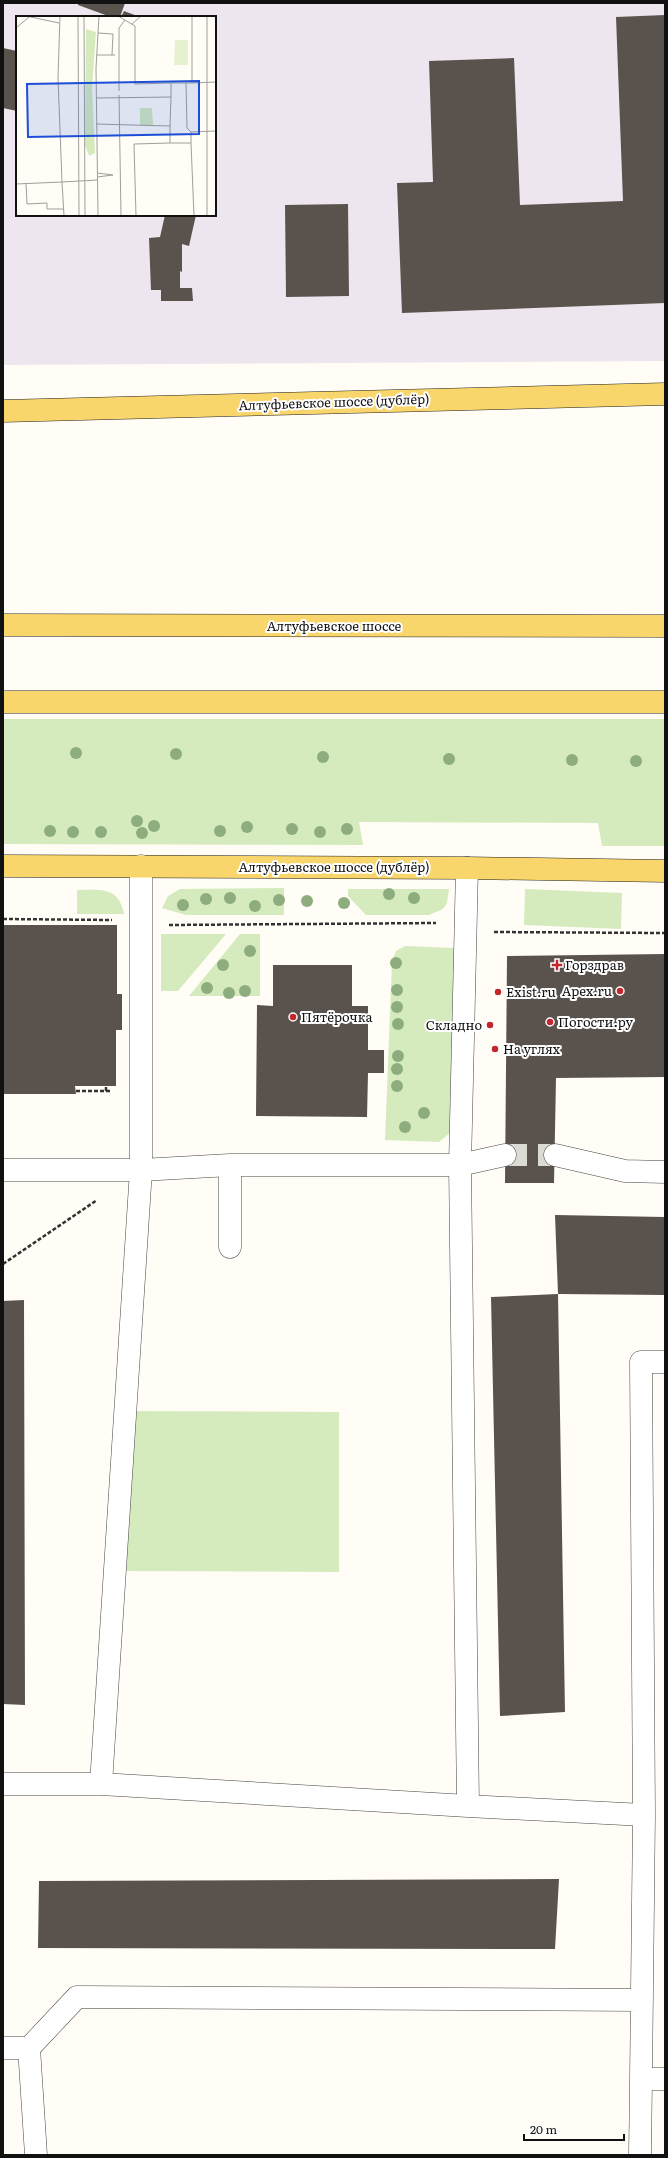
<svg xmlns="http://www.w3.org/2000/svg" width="668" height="2158" viewBox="0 0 668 2158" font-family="Literata,serif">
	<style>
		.industrial { fill: #eee6ef; fill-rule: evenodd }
		.green { fill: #d5ebbd }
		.building { fill: #5a524d }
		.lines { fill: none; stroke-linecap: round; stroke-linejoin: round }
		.minor-tunnel { stroke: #dbdad3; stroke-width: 22; stroke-dasharray: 22 11; stroke-linecap: butt }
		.minor-casing { stroke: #444; stroke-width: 23 }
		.major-casing { stroke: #222; stroke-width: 23 }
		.path { stroke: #333; stroke-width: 2.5; stroke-dasharray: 4 2; stroke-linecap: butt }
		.minor { stroke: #fff; stroke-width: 22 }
		.major { stroke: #f9d66b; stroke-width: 22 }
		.tree { fill: #8dad7f }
		.poi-dot { fill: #c4262e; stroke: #fff; stroke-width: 1.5 }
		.labels { text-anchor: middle; stroke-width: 4; stroke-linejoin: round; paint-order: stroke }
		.street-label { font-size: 13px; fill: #111; stroke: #fff }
		.poi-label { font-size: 13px; fill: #111; stroke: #fff; text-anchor: start }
		.inset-road { fill: none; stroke: #a09f9a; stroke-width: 1 }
		.view { fill: #1d4ed8; fill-opacity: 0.15; stroke: #1d4ed8; stroke-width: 2 }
		.inset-edge { fill: none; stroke: #111; stroke-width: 2 }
	</style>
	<rect width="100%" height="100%" fill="#fffdf5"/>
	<path class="industrial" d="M3 3H665V361L3 365ZM17 17H215V215H17Z"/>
	<path class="green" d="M3 719H665V846H602L598 823 359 822 363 845 3 844Z
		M284 888V915H186L162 908 168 896 180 889Z
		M348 889H449L447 903 443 909 429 915H366L348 896Z
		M525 889 622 893 621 929 524 925Z
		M77 890C100 890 119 886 124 914H77Z
		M161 934H226L178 991H161Z
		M240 934H260V996H189Z
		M405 946 455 948 456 1128 439 1142 385 1140 392 961 396 951Z
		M126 1411 339 1412V1572L125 1571Z"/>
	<path class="building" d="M78 3H125L120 17H111L78 5Z
		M124 11 140 17H121Z
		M665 15V303L402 313 397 183 433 182 429 61 514 58 520 205 623 201 616 17Z
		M3 48 17 51V111L3 108Z
		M348 204 349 296 286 297 285 205Z
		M165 215H196L189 246 182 244V272L180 271V288H192L193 301H161V290H151L149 238 160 237Z
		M3 925H117V994H122V1030H116V1086H75L76 1094H3Z
		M665 954V1077L556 1078 554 1183H505L507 956Z
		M273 965H352V1006H368V1050H384V1073H368L367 1117 256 1116 257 1005 273 1006Z
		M555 1215 665 1217V1295L558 1294Z
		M558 1294 565 1712 500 1716 491 1297Z
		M24 1300 25 1705 3 1704V1301Z
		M559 1879 555 1949 38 1948 39 1881Z"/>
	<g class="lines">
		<path class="minor-tunnel" d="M505 1155H555"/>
		<g class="minor-casing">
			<path id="minor" d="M141 866V1170L101 1784 468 1806
				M467 868 460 1165 468 1806 644 1815 641 1362H665
				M555 1155 625 1171 665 1172
				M3 1170H141L230 1165H460L505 1155
				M230 1247V1165
				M3 1784H101
				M3 2048H29L77 1997 642 2000
				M29 2048 36 2155
				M641 2079 644 1815
				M640 2155 641 2079H665"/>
		</g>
		<g class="major-casing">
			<path id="major" d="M3 411 665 394
				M3 625 665 626
				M3 702H665
				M3 866 467 868 665 871"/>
		</g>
		<path class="path" d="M3 919 112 920
			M169 925 436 923
			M494 932 665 933
			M76 1091H112
			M106 1091V1086
			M3 1264 97 1200"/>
		<use href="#minor" class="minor"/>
		<use href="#major" class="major"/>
	</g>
	<g class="tree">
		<circle cx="76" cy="753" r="6"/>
		<circle cx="176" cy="754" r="6"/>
		<circle cx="323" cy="757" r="6"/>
		<circle cx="449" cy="759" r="6"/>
		<circle cx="572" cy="760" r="6"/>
		<circle cx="636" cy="761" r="6"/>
		<circle cx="137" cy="821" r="6"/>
		<circle cx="154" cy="826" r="6"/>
		<circle cx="247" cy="827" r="6"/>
		<circle cx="292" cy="829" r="6"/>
		<circle cx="347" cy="829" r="6"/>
		<circle cx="50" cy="831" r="6"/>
		<circle cx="220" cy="831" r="6"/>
		<circle cx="73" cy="832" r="6"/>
		<circle cx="101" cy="832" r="6"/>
		<circle cx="320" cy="832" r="6"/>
		<circle cx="142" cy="833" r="6"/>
		<circle cx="389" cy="894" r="6"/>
		<circle cx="230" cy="898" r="6"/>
		<circle cx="414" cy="898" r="6"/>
		<circle cx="206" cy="899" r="6"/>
		<circle cx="279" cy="900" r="6"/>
		<circle cx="307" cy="901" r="6"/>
		<circle cx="344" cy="903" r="6"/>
		<circle cx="183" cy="905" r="6"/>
		<circle cx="255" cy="906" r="6"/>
		<circle cx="250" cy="951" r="6"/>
		<circle cx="396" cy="963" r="6"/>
		<circle cx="223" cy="965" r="6"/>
		<circle cx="207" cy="988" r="6"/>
		<circle cx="397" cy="990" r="6"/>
		<circle cx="245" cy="991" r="6"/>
		<circle cx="229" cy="993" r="6"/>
		<circle cx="397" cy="1007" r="6"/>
		<circle cx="398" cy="1024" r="6"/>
		<circle cx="398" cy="1056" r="6"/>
		<circle cx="397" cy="1069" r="6"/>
		<circle cx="397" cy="1086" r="6"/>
		<circle cx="424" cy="1113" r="6"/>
		<circle cx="405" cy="1127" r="6"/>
	</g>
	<g class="poi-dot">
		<path d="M555 959h4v4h4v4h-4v4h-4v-4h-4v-4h4z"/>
		<circle cx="620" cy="991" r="4"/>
		<circle cx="498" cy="992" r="4"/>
		<circle cx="293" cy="1017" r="4"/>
		<circle cx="550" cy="1022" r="4"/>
		<circle cx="490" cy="1025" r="4"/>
		<circle cx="495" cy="1049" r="4"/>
	</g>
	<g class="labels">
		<g class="street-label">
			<text transform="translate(334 402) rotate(-2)" y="5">Алтуфьевское шоссе (дублёр)</text>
			<text x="334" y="631">Алтуфьевское шоссе</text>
			<text x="334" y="872">Алтуфьевское шоссе (дублёр)</text>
		</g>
		<g class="poi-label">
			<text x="565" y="970">Горздрав</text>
			<text x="612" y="996" text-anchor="end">Apex.ru</text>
			<text x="506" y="997">Exist.ru</text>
			<text x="301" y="1022">Пятёрочка</text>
			<text x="558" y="1027">Погости.ру</text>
			<text x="482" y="1030" text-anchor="end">Складно</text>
			<text x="503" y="1054">На углях</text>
		</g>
	</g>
	<g transform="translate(16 16)">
		<rect width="200" height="200" fill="#fffdf5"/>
		<path d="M70 13 80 16 76 72 79 137 73 140 69 129ZM124 92H136L137 109H124Z" fill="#d5ebbd"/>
		<path d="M159 24H172V49H158Z" fill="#e6f2cf"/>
		<path class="inset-road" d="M10 0 43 7M44 0 42 62 46 166 81 164M62 0 63 200M68 0 69 200M176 0V67L200 66M116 8 125 0M0 12 13 1M82 17 97 18 96 39M81 39H99M155 67H176M103 75V12L109 4M103 79 105 200M80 82 155 81V67L119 68V10L102 0M80 108 154 110 155 81M175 116 200 115M154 127H175V116L171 112 170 67M175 127 178 200M81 157 97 159 81 161M10 167 11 188 31 187V193H48M0 168 46 166 48 200M82 200 80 52 83 0M120 200 118 128 154 127V110M191 200V0"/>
		<path class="view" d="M183 65V118L12 121 11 68Z"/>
		<rect width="200" height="200" class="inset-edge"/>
	</g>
	<rect width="668" height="2158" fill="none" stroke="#111111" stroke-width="8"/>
	<path d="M524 2134v6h100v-6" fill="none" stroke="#111111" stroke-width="2"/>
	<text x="530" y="2134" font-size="12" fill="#111111" stroke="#ffffff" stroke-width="3" paint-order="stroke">20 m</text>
</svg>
